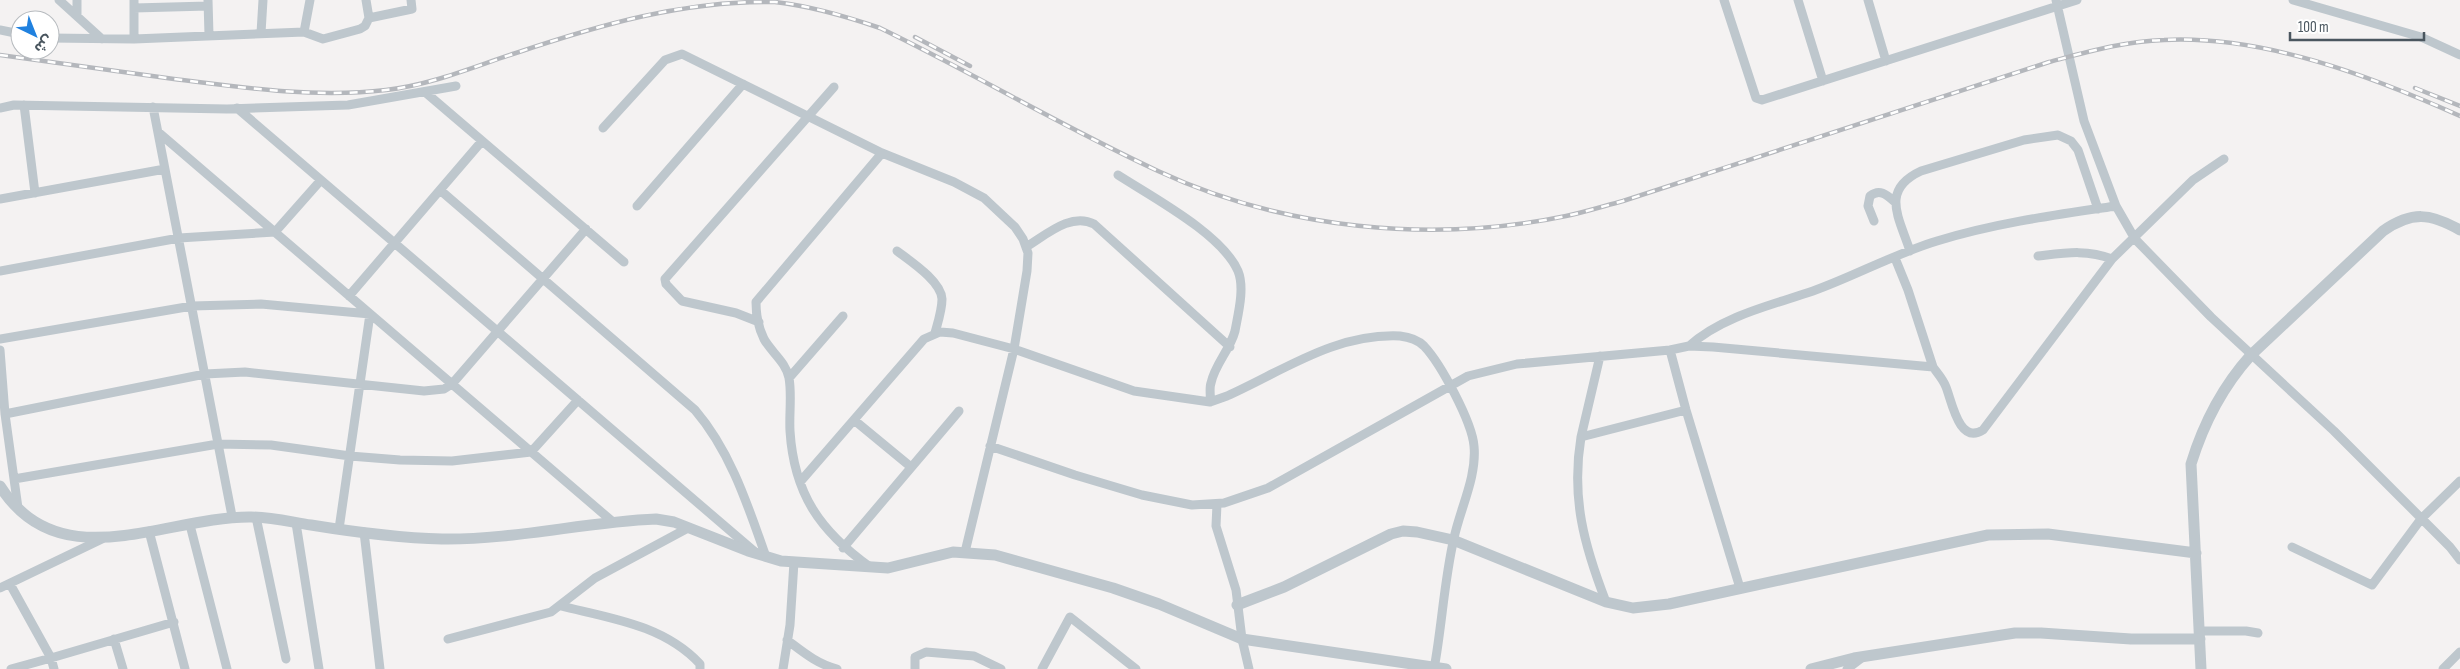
<svg xmlns="http://www.w3.org/2000/svg" width="2460" height="669" viewBox="0 0 2460 669" font-family="'Sofia Sans Condensed','Noto Sans Arabic',sans-serif">
	<style>
		.lines { fill: none; stroke-linecap: round; stroke-linejoin: round }
		.minor { stroke: #bec7cd; stroke-width: 9 }
		.tertiary { stroke: #bec7cd; stroke-width: 11 }
		.rail-casing { stroke: #b4b7bc; stroke-width: 4.5 }
		.rail { stroke: #fff; stroke-width: 2.5; stroke-dasharray: 8; stroke-linecap: butt }
	</style>
	<rect width="100%" height="100%" fill="#f4f2f2"/>
	<g class="lines">
		<path class="minor" d="M59 0 102 39
			M208 0 209 35
			M366 0 369 18 412 9 411 0
			M1724 0 1756 98 1762 100 2077 0
			M1798 0 1823 81
			M1868 0 1886 61
			M2056 0 2084 121 2116 206 2135 239 2211 317 2334 431 2450 547 2460 560
			M2293 0 2421 37 2460 55
			M134 8 208 6
			M77 16V0
			M0 30 20 34
			M304 32 310 0
			M261 33 263 0
			M50 38 134 39 304 32 323 39 360 29 365 26 369 18
			M134 39V0
			M425 92 624 262
			M24 105 35 193
			M153 107 232 516
			M0 108 14 105 227 109 348 105 456 86
			M237 108 755 552
			M603 128 665 60 682 54 882 153 954 182 984 198 1015 227 1023 239 1028 253 1027 271 1014 349 965 552
			M158 132 613 522
			M1118 175C1152 197 1222 234 1238 271 1245 288 1238 314 1235 331 1230 350 1215 364 1211 383 1209 388 1211 396 1210 402
			M440 190 695 410C731 452 748 506 766 557
			M0 199 165 169
			M637 206 743 84
			M1874 221 1868 206 1870 196C1880 188 1887 195 1895 202
			M1026 247C1046 235 1071 212 1094 224L1230 347
			M897 251C910 261 941 281 942 299 942 310 938 322 935 333
			M1910 251C1899 217 1880 190 1921 171L2024 140 2058 135 2071 141 2078 150 2098 209
			M2038 256C2064 253 2087 249 2112 259
			M1895 258 1908 290 1933 367
			M0 271 179 238 275 232 321 180
			M349 296 482 141
			M759 322 736 313 682 301 666 284 665 279 834 87
			M0 339 192 306 261 304 370 314 339 529
			M1689 346C1722 316 1772 305 1813 291 1855 276 1894 254 1937 241 1995 223 2055 215 2116 206
			M0 350 5 414 18 508
			M789 378 843 316
			M5 414 205 374 245 372 424 391 444 389 452 384 586 229
			M854 420 911 467
			M1581 437 1600 356
			M990 446 1075 475 1142 495 1192 505 1224 503 1268 488 1468 376 1517 364 1670 350
			M14 479 218 444 271 445 350 456 400 460 452 461 531 452 578 400
			M800 482 924 339 940 332 953 333 1014 349 1134 391 1210 402 1227 396C1283 371 1335 333 1400 336 1409 337 1418 340 1424 346 1441 364 1472 422 1474 446 1477 477 1460 509 1454 538 1444 581 1442 626 1434 669
			M1217 504 1216 526 1236 590 1242 639 1249 669
			M256 517 286 659
			M296 523 319 669
			M190 525 227 669
			M149 531 185 669
			M364 532 380 669
			M2292 547 2372 585 2421 519 2460 481
			M843 548 959 411
			M870 567C820 531 794 494 790 431 789 414 792 394 789 378 786 362 771 352 764 339 759 329 756 314 756 302L882 153
			M10 584 51 658 174 622
			M0 588 102 539
			M1740 588 1686 410 1670 350 1689 346 1713 347 1933 367C1938 374 1943 379 1946 387 1952 402 1959 445 1983 430L2112 259 2193 180 2224 159
			M1606 602C1584 545 1571 498 1581 437L1686 410
			M561 606C610 618 664 625 700 664V669
			M2200 631H2246L2258 633
			M114 639 123 669
			M448 639 551 612 595 578 688 528
			M787 640C803 652 817 664 837 669
			M11 669 51 658 54 669
			M783 669 790 625 794 562
			M915 669V657L926 652 974 656 1001 669
			M1042 669 1070 617 1136 669
			M1847 669 1863 657
			M2443 669 2460 652"/>
		<path class="tertiary" d="M0 486C59 580 166 516 251 517 271 517 291 522 311 525 354 532 398 538 442 539 514 540 584 522 656 519L674 522 748 551 781 561 888 568 953 552 995 555 1113 588 1159 604 1242 639 1446 669
			M1237 605 1284 587 1391 534 1403 531 1417 532 1453 540 1606 602 1633 608 1669 604 1988 535 2048 534 2196 553
			M1811 669 1854 658 2015 633H2041L2131 639H2200
			M2201 669 2191 464C2203 425 2223 386 2251 355L2383 231C2412 211 2430 213 2460 230"/>
		<g class="rail-casing">
			<path id="rail" d="M915 37 970 66
				M0 55C58 63 116 71 174 79 244 88 316 98 386 90 431 85 473 67 516 53 599 25 685 0 775 2 811 6 845 16 880 28 973 73 1063 127 1158 171 1282 229 1432 244 1566 216 1585 212 1604 206 1623 201L2049 62C2087 52 2125 41 2164 40 2263 35 2371 76 2460 116
				M2415 88 2460 106"/>
		</g>
		<use href="#rail" class="rail"/>
	</g>
	<g transform="translate(35 35) rotate(137)"><circle r="24" fill="#ffffff" stroke="#b7bbbf"/>
	<path d="M0-4L9 19L0 12L-9 19Z" fill="#2081df"/>
	<text y="-8" font-size="14" font-weight="bold" text-anchor="middle" fill="#4a565f">ش</text>
	</g>
	<path d="M2290 32v8h134v-8" fill="none" stroke="#4a565f" stroke-width="2.5"/>
	<text x="2298" y="32" font-size="15" fill="#4a565f" stroke="#ffffff" stroke-width="4" paint-order="stroke">100 m</text>
</svg>
